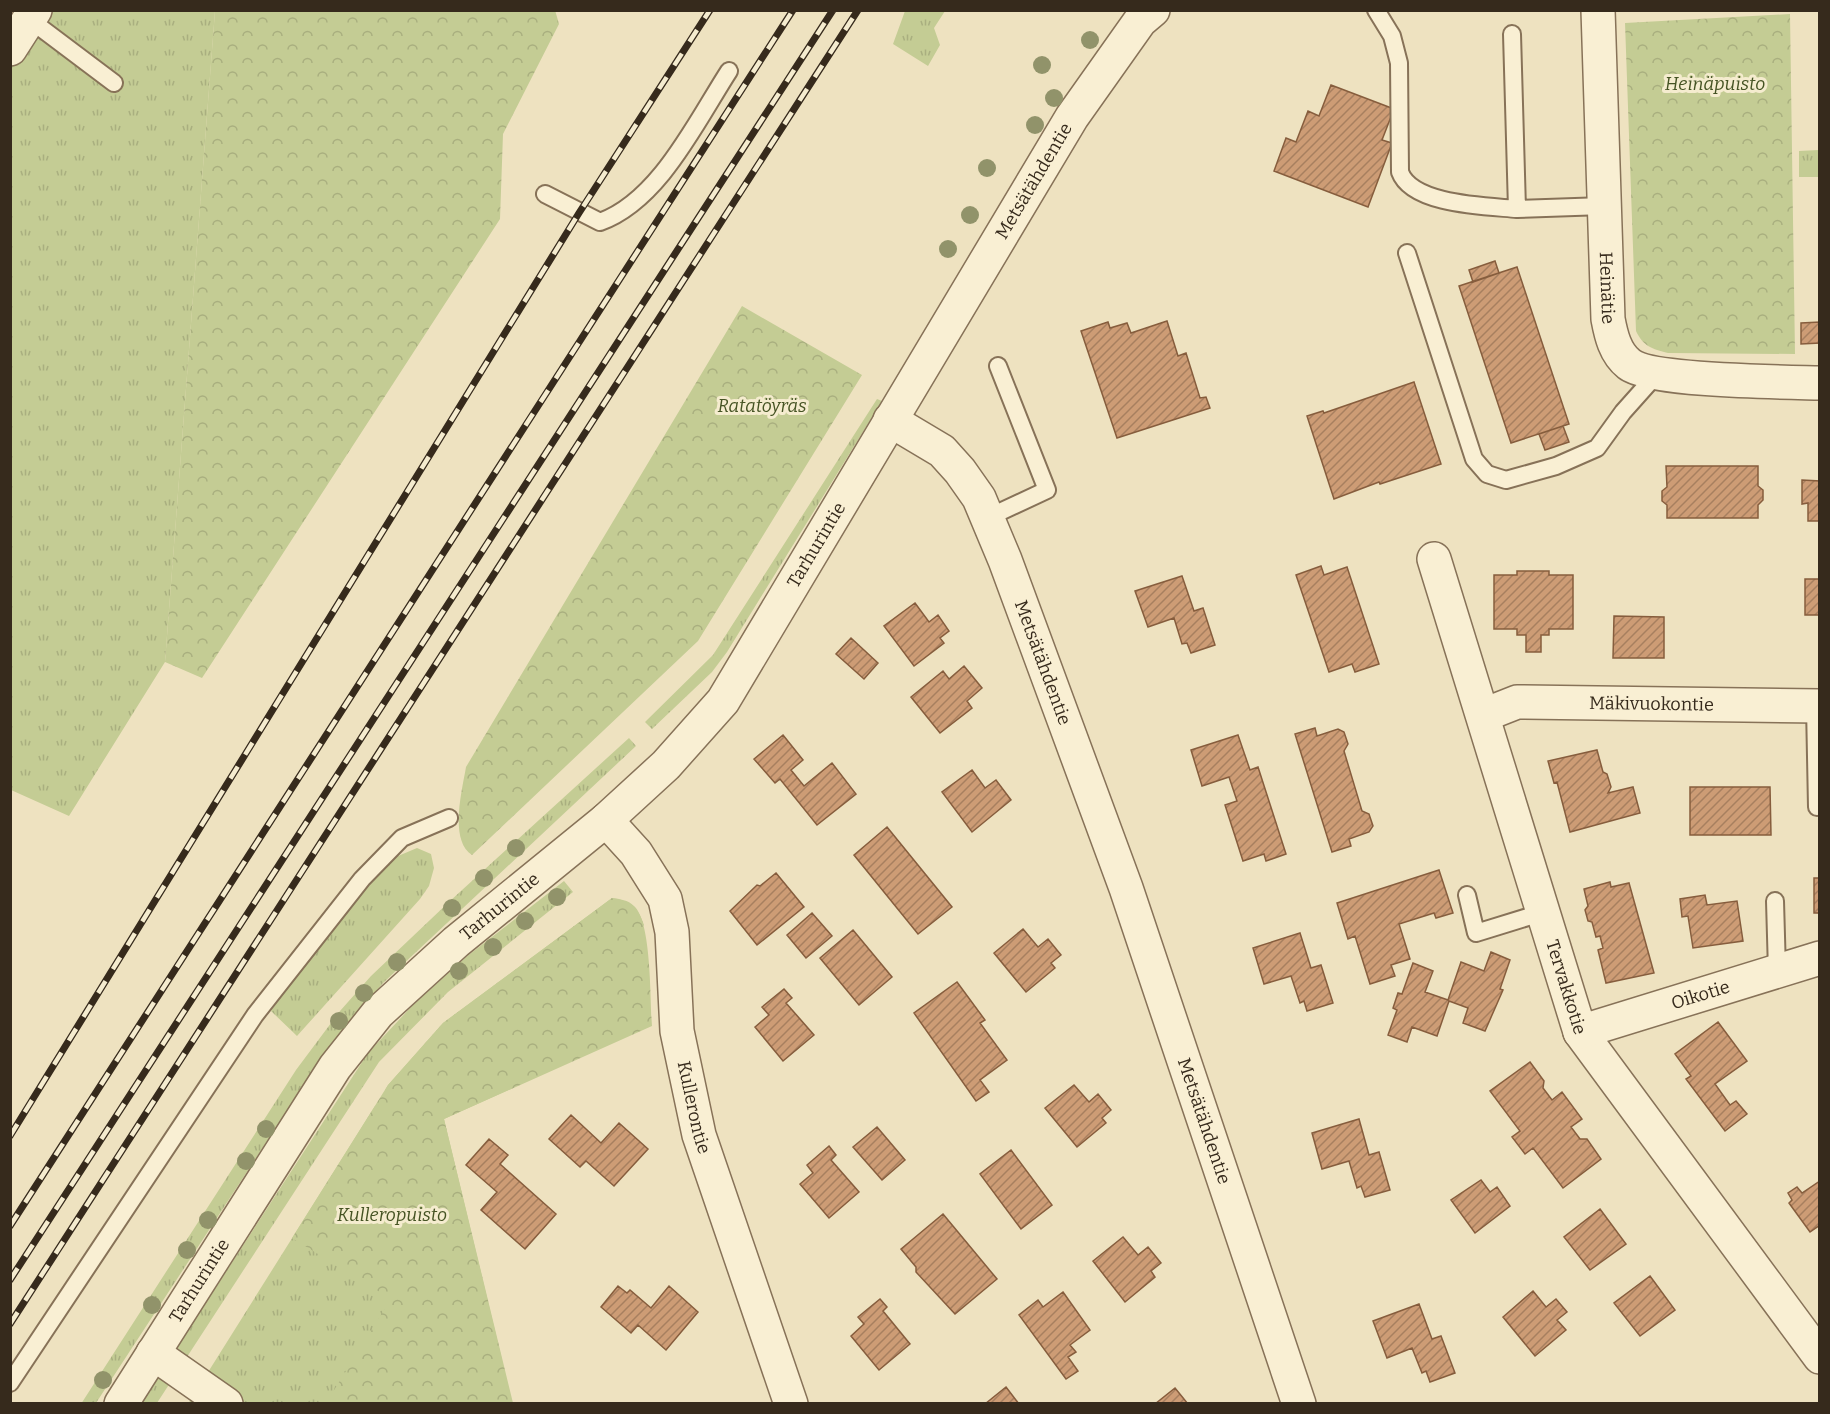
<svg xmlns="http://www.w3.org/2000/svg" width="1830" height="1414" viewBox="0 0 1830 1414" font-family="Bitter,serif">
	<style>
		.grass { fill: url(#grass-tufts) }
		.forest { fill: url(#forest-crowns) }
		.building { fill: url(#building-hatch); stroke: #865d3d; stroke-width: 1.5 }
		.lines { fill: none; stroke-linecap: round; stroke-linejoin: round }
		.service-casing { stroke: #877258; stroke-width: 20 }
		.minor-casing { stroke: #877258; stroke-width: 36 }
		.tertiary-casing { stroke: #877258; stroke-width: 36 }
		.service { stroke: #f9efd3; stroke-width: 16 }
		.minor { stroke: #f9efd3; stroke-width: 33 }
		.tertiary { stroke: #f9efd3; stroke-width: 33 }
		.rail-casing { stroke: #362a1c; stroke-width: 7 }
		.rail { stroke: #f5eccf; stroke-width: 4.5; stroke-dasharray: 14; stroke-linecap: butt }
		.tree { fill: #91936a }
		.labels { text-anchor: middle; stroke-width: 6; stroke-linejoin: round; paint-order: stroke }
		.park-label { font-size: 18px; font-style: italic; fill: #455323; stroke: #f5eccf }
		.street-label { font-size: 18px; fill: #362a1c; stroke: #f5eccf }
	</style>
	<defs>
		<pattern id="grass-tufts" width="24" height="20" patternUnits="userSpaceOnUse" patternTransform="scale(1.5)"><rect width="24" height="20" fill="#c4cc94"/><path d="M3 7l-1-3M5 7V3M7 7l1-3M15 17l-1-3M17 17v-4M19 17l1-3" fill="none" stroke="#a9af7f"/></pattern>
		<pattern id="forest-crowns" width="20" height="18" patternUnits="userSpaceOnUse" patternTransform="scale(1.5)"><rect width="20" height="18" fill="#c4cc94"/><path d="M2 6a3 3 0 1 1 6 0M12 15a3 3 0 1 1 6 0" fill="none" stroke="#a9af7f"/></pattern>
		<pattern id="building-hatch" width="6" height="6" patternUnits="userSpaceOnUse" patternTransform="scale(1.5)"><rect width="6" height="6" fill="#cd9c75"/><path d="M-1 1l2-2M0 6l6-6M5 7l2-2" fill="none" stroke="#a77f5f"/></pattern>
	</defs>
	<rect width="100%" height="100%" fill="#eee2c0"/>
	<path class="grass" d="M51 10 215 11 165 662 69 816 11 790 10 19Z
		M905 11H945L934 28 940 45 928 66 893 44Z
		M1819 150V177H1799V151Z
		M877 399 882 401 727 652 712 672 652 729 645 722 713 655Z
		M629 738 636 746 383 983 324 1054 96 1403 81 1404 296 1070 340 1011 371 976 450 901Z
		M417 848 431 854 434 868 429 886 420 899 297 1036 271 1011 298 972 391 859Z
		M564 881 573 892 448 992 379 1062 157 1403 140 1404 368 1053 412 1006 466 957Z
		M612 898C630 901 638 907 644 925L513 1088 444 1119 502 1360 368 1403 188 1404 375 1106 396 1128 385 1090 388 1085 443 1023Z"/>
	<path class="forest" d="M215 11 555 10 559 24 503 134 500 219 202 678 165 662Z
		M1790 14 1795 354 1668 353C1652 349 1643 346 1636 331L1625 23Z
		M742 306 862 375 698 641 472 855C449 840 462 791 466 767Z
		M612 898C620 899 628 900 634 906 652 922 650 1001 652 1026L444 1119 513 1403H326L391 1299 292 1238 388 1085 443 1023Z"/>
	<path class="building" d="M1331 85 1394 109 1382 140 1392 143 1368 207 1274 171 1286 138 1296 142 1308 111 1319 116Z
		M1495 261 1499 273 1473 282 1469 270Z
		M1517 267 1569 424 1511 443 1459 286Z
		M1167 321 1178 356 1186 353 1200 398 1206 397 1210 408 1117 438 1081 331 1108 322 1110 328 1127 323 1131 333Z
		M1820 322V343L1801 344V323Z
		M1414 382 1441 464 1380 484 1379 482 1334 499 1307 416 1323 411 1324 413Z
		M1563 426 1569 442 1545 450 1539 434Z
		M1666 466H1758V486L1763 490V500L1758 505V518H1667V505L1662 501V491L1667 487Z
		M1802 480 1820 481V521H1808V503L1802 504Z
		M1321 566 1324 575 1347 567 1379 664 1355 672 1352 664 1329 672 1296 575Z
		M1517 571H1549V575H1573V629H1549V635H1541V652H1526V635H1517V629H1494V575H1517Z
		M1182 576 1194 611 1203 608 1215 645 1191 653 1187 643 1182 644 1174 618 1148 627 1135 591Z
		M1805 579H1820V615H1805Z
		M915 603 929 622 938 615 949 631 940 638 944 643 914 666 884 626Z
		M1614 616 1664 617V658H1613Z
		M851 638 878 663 864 679 836 654Z
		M964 666 982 688 967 701 972 708 940 733 911 697 943 671 949 679Z
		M1315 728 1317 736 1338 729 1344 732 1348 744 1344 751 1362 811 1369 814 1373 826 1369 832 1349 839 1351 846 1332 852 1295 734Z
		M783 735 803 760 791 770 804 786 832 763 856 794 817 825 780 779 775 783 754 759Z
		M1238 735 1250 770 1258 767 1286 854 1266 861 1264 854 1243 861 1225 805 1237 801 1229 777 1202 786 1191 750Z
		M1597 750 1603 772 1607 774 1611 787 1608 793 1633 787 1640 813 1570 832 1557 782 1554 783 1548 761Z
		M972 770 985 788 996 780 1011 800 972 832 942 792Z
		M1690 787H1770L1771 835H1690Z
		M887 827 952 907 918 934 854 855Z
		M1439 870 1453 913 1436 918 1434 913 1399 924 1410 959 1391 965 1395 976 1370 984 1355 936 1348 939 1337 903Z
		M776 873 804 907 757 945 730 911 757 885 760 886Z
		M1814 878H1820V913H1814Z
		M1610 882 1611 887 1629 883 1654 973 1606 983 1598 950 1603 948 1600 936 1596 937 1592 922 1588 921 1585 910 1588 906 1584 889Z
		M1705 895 1707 905 1737 901 1743 941 1693 948 1688 916 1682 917 1680 899Z
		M812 913 832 936 806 958 787 935Z
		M1023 929 1038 947 1048 939 1061 955 1051 963 1055 968 1026 992 994 953Z
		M853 930 892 977 859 1005 820 958Z
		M1300 933 1311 968 1321 965 1333 1003 1307 1011 1304 1001 1300 1003 1291 976 1264 984 1253 948Z
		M1491 952 1510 960 1500 989 1503 990 1485 1031 1463 1023 1468 1008 1449 1001 1437 1036 1412 1027 1407 1042 1388 1035 1397 1010 1393 1008 1398 993 1402 994 1413 963 1433 971 1425 992 1448 1000 1461 962 1484 971Z
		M957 982 985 1020 980 1023 1007 1060 980 1080 989 1092 976 1101 914 1013Z
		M784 989 792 998 786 1003 814 1035 783 1061 755 1027 769 1015 762 1007Z
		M1718 1022 1747 1061 1715 1084 1730 1105 1736 1101 1747 1114 1725 1131 1686 1079 1691 1076 1675 1054Z
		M1530 1062 1544 1081 1543 1088 1552 1100 1562 1092 1582 1119 1571 1127 1580 1139H1587L1601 1159 1563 1188 1533 1148 1525 1154 1512 1137 1520 1131 1490 1091Z
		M1074 1085 1089 1102 1098 1094 1111 1110 1102 1118 1106 1123 1077 1147 1045 1108Z
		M571 1115 601 1143 619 1123 648 1149 614 1186 586 1161 580 1167 549 1139Z
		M1359 1119 1369 1155 1379 1152 1390 1190 1365 1197 1361 1186 1357 1188 1349 1161 1322 1169 1312 1133Z
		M877 1127 905 1160 882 1180 853 1147Z
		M489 1139 508 1155 500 1164 556 1214 525 1249 481 1210 497 1192 466 1165Z
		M829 1146 836 1155 831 1160 859 1192 829 1218 800 1184 813 1173 807 1165Z
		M1011 1150 1052 1205 1021 1229 980 1174Z
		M1481 1180 1490 1192 1497 1187 1510 1206 1475 1233 1451 1200Z
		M1820 1181V1225L1810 1232 1789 1203 1792 1200 1788 1193 1797 1187 1802 1193Z
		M1600 1209 1626 1244 1590 1270 1564 1237Z
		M943 1214 997 1279 955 1314 916 1272V1267L901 1249Z
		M1123 1237 1138 1255 1148 1247 1161 1263 1151 1271 1155 1277 1125 1302 1093 1261Z
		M1650 1276 1675 1310 1640 1336 1614 1303Z
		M618 1286 627 1293 630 1290 651 1308 669 1286 698 1312 666 1350 638 1325 631 1333 601 1307Z
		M1533 1291 1546 1307 1556 1299 1567 1312 1557 1320 1566 1330 1535 1356 1503 1317Z
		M1063 1292 1090 1330 1070 1345 1076 1352 1068 1357 1078 1371 1066 1379 1019 1315 1038 1300 1043 1307Z
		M880 1299 887 1307 883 1311 910 1344 879 1370 851 1336 864 1324 858 1317Z
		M1419 1304 1432 1339 1441 1336 1455 1373 1430 1382 1426 1371 1422 1373 1412 1348 1387 1358 1373 1321Z
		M1006 1387 1019 1404H985Z
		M1175 1388 1188 1404H1155Z"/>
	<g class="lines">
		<g class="service-casing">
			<path id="service" d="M1376 10 1392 36 1399 63 1400 172C1412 205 1486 206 1517 209
				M29 19 114 83
				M1512 34 1517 209 1604 206
				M545 194 600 222C659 201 696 122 729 71
				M1407 253 1474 459 1487 474 1506 480 1556 466 1597 448 1623 412 1656 375
				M987 518 1047 490 998 366
				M1815 706 1817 807
				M1467 895 1476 933 1544 912
				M1775 901 1777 971
				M10 1383 255 1015 362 879 402 838 449 818"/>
		</g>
		<g class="minor-casing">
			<g id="minor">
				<path id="s1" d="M1598 10 1608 319C1611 335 1615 353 1629 364 1650 381 1785 382 1820 383"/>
				<path d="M10 49 35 10"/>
				<path id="s2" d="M890 420 942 451 960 471 979 498 1005 560 1126 888 1299 1404"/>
				<path id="s3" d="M1434 559 1580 1032 1820 1357"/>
				<path id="s4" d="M1484 715 1517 702 1820 706"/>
				<path id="s5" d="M606 820 636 853 665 899 672 932 677 1031 699 1135 791 1404"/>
				<path id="s6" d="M1580 1032 1820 958"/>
				<path d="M153 1353 226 1404"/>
			</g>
		</g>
		<g class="tertiary-casing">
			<g id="tertiary">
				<path id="s7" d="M121 1404 335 1067 378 1013 456 942 606 820 666 765 723 701 1072 117 1140 21 1153 10"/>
			</g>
		</g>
		<use href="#service" class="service"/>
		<use href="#minor" class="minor"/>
		<use href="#tertiary" class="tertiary"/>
		<g class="rail-casing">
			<path id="rail" d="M10 1136 579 213 710 10
				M10 1226 793 10
				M10 1280 833 10
				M10 1324 858 10"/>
		</g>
		<use href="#rail" class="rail"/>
	</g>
	<g class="tree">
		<circle cx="1090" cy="40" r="9"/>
		<circle cx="1042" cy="65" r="9"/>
		<circle cx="1054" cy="98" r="9"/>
		<circle cx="1035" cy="125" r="9"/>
		<circle cx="987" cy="168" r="9"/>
		<circle cx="970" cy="215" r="9"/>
		<circle cx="948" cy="249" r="9"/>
		<circle cx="516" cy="848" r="9"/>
		<circle cx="484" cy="878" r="9"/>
		<circle cx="557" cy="897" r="9"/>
		<circle cx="452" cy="908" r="9"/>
		<circle cx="525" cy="921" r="9"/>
		<circle cx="493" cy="947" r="9"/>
		<circle cx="397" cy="962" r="9"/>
		<circle cx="459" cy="971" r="9"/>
		<circle cx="364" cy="993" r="9"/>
		<circle cx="339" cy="1021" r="9"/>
		<circle cx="266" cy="1129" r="9"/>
		<circle cx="246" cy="1161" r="9"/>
		<circle cx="208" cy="1220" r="9"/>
		<circle cx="187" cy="1250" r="9"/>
		<circle cx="152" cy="1305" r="9"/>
		<circle cx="103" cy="1380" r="9"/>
	</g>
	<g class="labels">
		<g class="park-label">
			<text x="1715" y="90">Heinäpuisto</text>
			<text x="762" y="412">Ratatöyräs</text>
			<text x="392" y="1221">Kulleropuisto</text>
		</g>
		<g class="street-label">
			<text dy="6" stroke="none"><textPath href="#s7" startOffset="1540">Metsätähdentie</textPath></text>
			<text dy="6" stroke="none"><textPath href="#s1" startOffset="278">Heinätie</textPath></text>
			<text dy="6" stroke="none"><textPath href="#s7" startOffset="1116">Tarhurintie</textPath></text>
			<text dy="6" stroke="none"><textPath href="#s2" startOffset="297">Metsätähdentie</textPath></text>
			<text dy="6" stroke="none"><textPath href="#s4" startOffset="170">Mäkivuokontie</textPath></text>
			<text dy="6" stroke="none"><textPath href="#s7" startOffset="630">Tarhurintie</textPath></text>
			<text dy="6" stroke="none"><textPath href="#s3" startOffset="448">Tervakkotie</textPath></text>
			<text dy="6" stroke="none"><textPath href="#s6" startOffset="126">Oikotie</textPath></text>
			<text dy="6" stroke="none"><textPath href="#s5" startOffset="310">Kullerontie</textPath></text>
			<text dy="6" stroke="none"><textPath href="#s2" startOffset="783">Metsätähdentie</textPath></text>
			<text dy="6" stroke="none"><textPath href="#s7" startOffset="146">Tarhurintie</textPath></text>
		</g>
	</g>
	<rect width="1830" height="1414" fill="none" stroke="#362a1c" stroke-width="24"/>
</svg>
